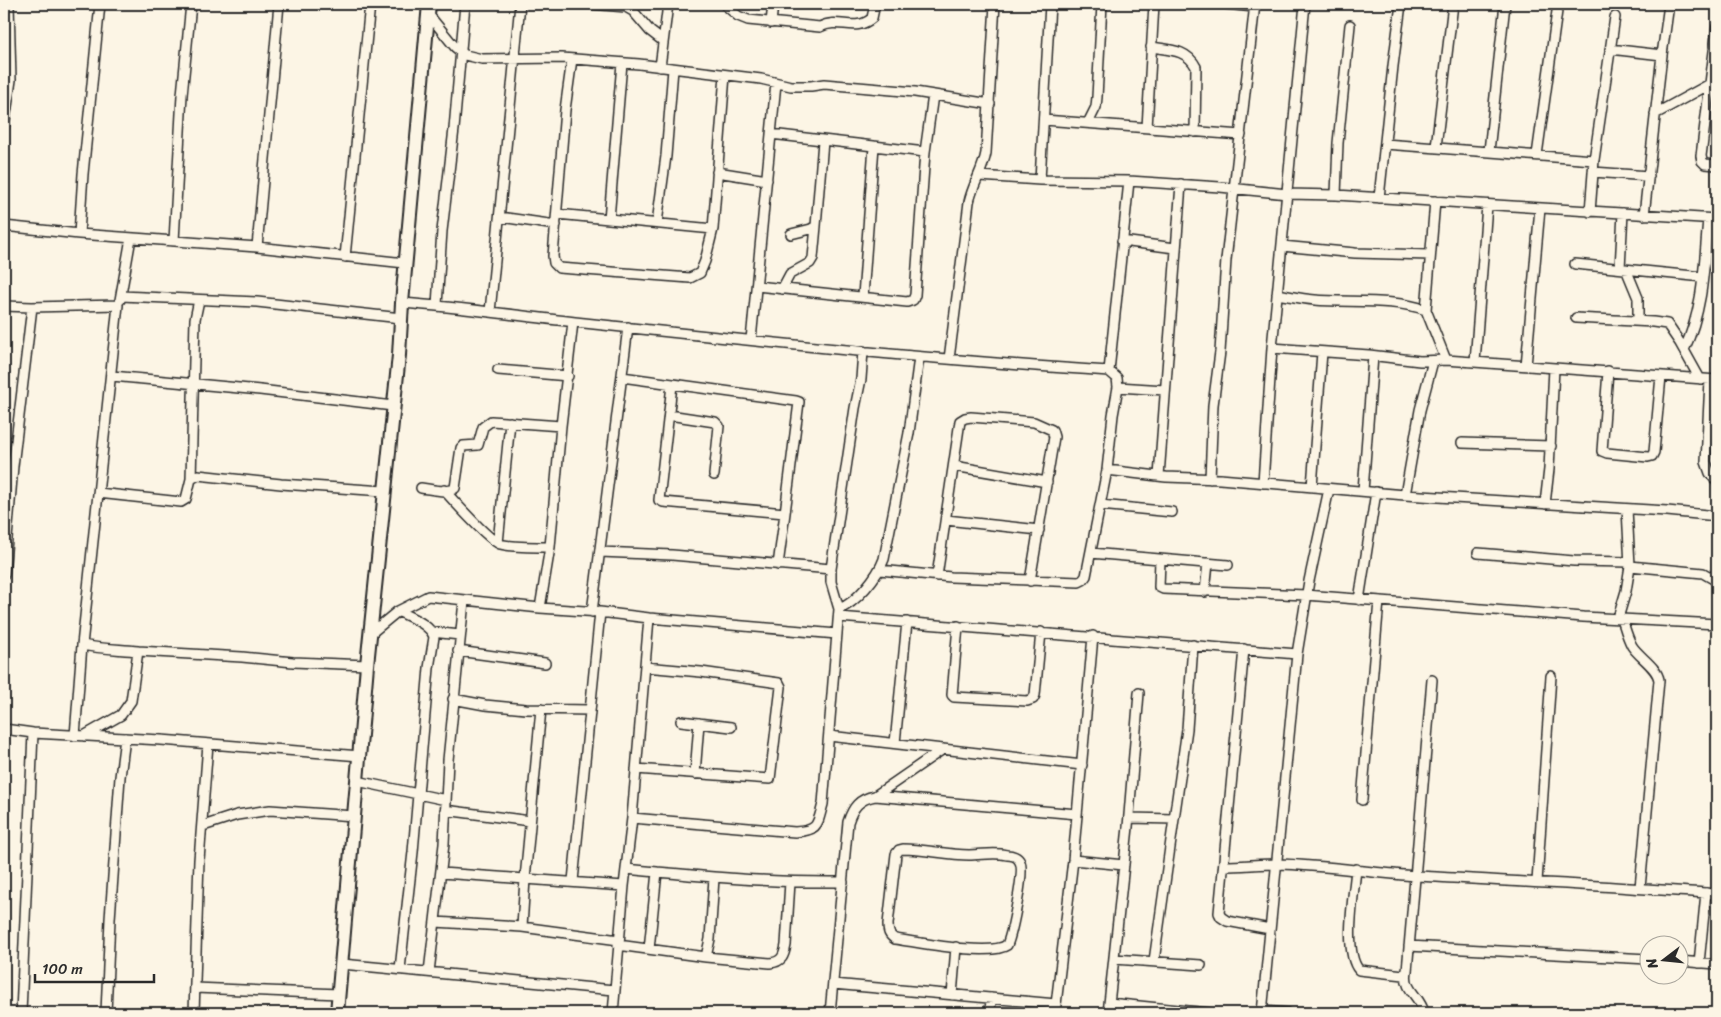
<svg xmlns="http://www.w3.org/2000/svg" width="1721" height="1017" viewBox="0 0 1721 1017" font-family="Sriracha,sans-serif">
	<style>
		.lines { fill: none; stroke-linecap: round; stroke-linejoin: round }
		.street-casing { stroke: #2b2b2b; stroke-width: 12 }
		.secondary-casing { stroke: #2b2b2b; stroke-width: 16 }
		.street { stroke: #fcf5e5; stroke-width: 9 }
		.secondary { stroke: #fcf5e5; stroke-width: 12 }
	</style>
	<rect width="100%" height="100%" fill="#fcf5e5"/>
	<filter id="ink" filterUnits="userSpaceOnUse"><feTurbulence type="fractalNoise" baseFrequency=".02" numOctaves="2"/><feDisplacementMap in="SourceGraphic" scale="10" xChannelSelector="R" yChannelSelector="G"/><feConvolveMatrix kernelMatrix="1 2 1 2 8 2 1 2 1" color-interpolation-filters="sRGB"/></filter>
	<g filter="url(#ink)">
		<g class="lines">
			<g class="street-casing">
				<path id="street" d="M590 4 626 7 633 11 650 31 663 41
					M724 4 738 16 748 20 820 27C839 17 855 33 872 18L875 4
					M1225 4 1254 7
					M428 14 455 47 465 55 482 59 562 58 639 64 761 79 791 86H811L824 84 915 92 990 104
					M771 23 773 4
					M1717 27 1701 156 1702 161 1705 164 1717 165
					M1151 47C1169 50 1187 49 1196 67L1195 132
					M1610 49 1662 55
					M572 59 565 110 553 256 554 263 559 268 690 278 700 273 705 261 713 229 725 75
					M660 67 668 4
					M1655 114 1710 84
					M1044 120 1241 135
					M1088 123 1096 107 1097 97 1102 4
					M4 127 11 80 9 4
					M1147 128 1154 4
					M771 134 925 152 933 95
					M1385 144 1594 160
					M1436 147 1453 4
					M1489 151 1505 4
					M1537 155 1558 4
					M717 172 767 180
					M1593 172 1649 176
					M979 176 1040 180 1129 181 1220 187 1287 194 1336 195 1717 219
					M1040 180 1050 4
					M1336 195 1338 143 1350 25
					M1379 198 1393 66 1401 4
					M1590 212 1594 160 1615 17
					M557 214 713 229
					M1644 215 1662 55 1669 4
					M500 217 556 225
					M609 219 622 63
					M657 223 666 156 673 69
					M4 226 79 234 257 247 405 263
					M79 234 83 174 100 4
					M791 234 811 229 816 226 823 141
					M174 241 182 95 191 4
					M1122 241 1175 248
					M1282 246 1355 253 1430 255
					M257 247 279 4
					M345 257 370 4
					M1575 264 1703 277
					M1620 268 1623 213
					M1626 269 1638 298V321
					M757 286 907 302 913 300 915 295 925 152
					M782 289 790 274 810 263 813 258 816 226
					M1277 294C1289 296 1302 299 1315 300 1347 303 1396 298 1426 310L1446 360
					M121 296 257 302 401 318
					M863 296 874 146
					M120 300 131 238
					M402 303C460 307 517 316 575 322 753 341 931 360 1109 371L1117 378 1118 387 1113 415 1107 470 1086 576 1083 580 1079 582 951 577 880 570
					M437 305 442 231 454 129 465 4
					M4 306 32 307 118 305 82 645 75 736
					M1426 310 1435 201
					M490 312 520 4
					M1576 318 1653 322 1667 324 1680 343 1700 379
					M751 340 776 83
					M1272 348 1369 355 1420 361 1446 360 1717 380
					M1684 350C1704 308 1704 264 1708 219
					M949 359 969 202C973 184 983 170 986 153L995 4
					M1475 362 1487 205
					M1526 366 1540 208
					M498 370 568 376
					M1109 371 1129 181
					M1608 371 1602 451 1607 453 1648 457 1652 456 1654 452 1661 376
					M112 376 260 390 393 406
					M622 377 796 401 799 402 785 513
					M1710 380 1706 462 1710 473 1717 482
					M672 385 659 500 663 502 785 513 778 565
					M1118 387 1165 390
					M669 415 715 422 719 426 714 475
					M1462 443 1551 446
					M954 466 1047 482
					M1107 470 1166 477 1220 479 1405 495 1667 511 1717 516
					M1159 476 1181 184
					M191 479 195 319 199 300
					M1210 479 1213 405 1220 352 1226 260 1255 4
					M1263 483 1272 348 1305 4
					M1312 487 1322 352
					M421 488C431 489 448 494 455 488L461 448 463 446 478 445 483 427 491 421 561 426
					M444 490C454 501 488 540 500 544 515 548 535 547 550 547
					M1363 491 1373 356
					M98 493 181 502 186 499 191 479 198 475 281 484 384 491
					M1405 495 1420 410 1433 361
					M1545 504 1549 469 1554 368
					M1100 505 1172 512
					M946 520 1039 530
					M498 543 510 422
					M600 552 672 555 831 569
					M1091 553 1228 565
					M1478 553 1574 561 1629 562
					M1160 560 1159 587 1163 589 1306 595 1583 617 1717 624
					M1630 566 1703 573 1717 581
					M4 575 13 466 32 307
					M937 576 960 421 965 418 971 417 1034 422 1052 430 1054 437 1030 581
					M1205 592 1208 563
					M1359 600 1376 492
					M540 608 550 547 561 426 573 322
					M839 609C856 603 878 576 884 559L909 433 919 357
					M398 611C409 617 430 624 434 637L429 668 413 852 400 969
					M592 612 628 327
					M839 617 1297 654
					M1618 618 1626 591 1630 566 1627 509
					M1622 619C1625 628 1627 637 1632 646 1639 657 1657 667 1659 680L1640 888
					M958 626 952 695 954 697 1027 701 1033 699 1035 695 1041 632
					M432 632 460 635
					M370 634 398 611 428 596 540 608 600 612 649 618 837 634
					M82 645C101 649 119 649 138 651L242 657 293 662 367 665
					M1244 649 1219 913 1221 917 1227 921 1270 929
					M458 651 545 663
					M453 699 485 705 526 709 590 710
					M681 721 731 727
					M4 729 33 733 161 740 360 756
					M84 736 121 715 131 701 138 651
					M829 736 1082 765
					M895 743 907 622
					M636 769 770 779 781 687 779 683 701 672 645 667
					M695 774 699 723
					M357 781 446 800
					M875 796 943 749
					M1362 800 1379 601
					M445 810 530 821
					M632 818 795 832C819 830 817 825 823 804L839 609 831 582V569L855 408 861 379 863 351
					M1129 818 1174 819 1187 729 1193 645
					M203 826 237 815 270 810 354 816
					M903 849C925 849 947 855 969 855 982 855 994 852 1007 855 1012 855 1018 857 1020 862 1025 871 1012 933 1007 945 990 957 918 942 895 939 889 935 888 932 888 924L896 854 899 850Z
					M1073 860 1124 865
					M1224 866C1242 866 1260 864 1278 864 1324 865 1371 873 1418 876 1518 882 1617 886 1717 894
					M626 869C698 876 770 883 843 882
					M1356 869C1354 894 1343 952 1359 970L1404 975 1407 971 1432 680
					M441 873 525 879 541 709
					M573 881 600 612
					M1537 882 1551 676
					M435 922 522 927 525 879 624 886
					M522 927 619 940
					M618 945 706 957 770 963C782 962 784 956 786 945L790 882
					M1409 946 1648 959
					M649 949 657 872
					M706 957 710 939 714 878
					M1114 959 1201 965
					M1154 961 1174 819
					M1678 961 1717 964
					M1699 963 1706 893
					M342 964 614 990
					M1407 971C1403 991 1421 996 1424 1013
					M429 972 444 844 448 760 464 601
					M833 984 1056 1004
					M195 988 339 994
					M952 995 956 947
					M1109 1003 1209 1013
					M1263 1011 1287 1013
					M21 1013 33 733
					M106 1013 110 919 120 777 125 738
					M194 1013 199 860 208 744
					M613 1013 624 886 632 818 649 618
					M830 1013 848 822C853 807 859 799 875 796L1077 814
					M990 1013 991 998
					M1055 1013 1073 860 1093 636
					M1108 1013 1128 827 1139 693
					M1262 1013 1297 654 1309 581 1329 489"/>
			</g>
			<g class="secondary-casing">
				<path id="secondary" d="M337 1013 367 665 399 355 402 303 429 4"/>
			</g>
			<use href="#street" class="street"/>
			<use href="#secondary" class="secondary"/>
		</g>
	</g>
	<rect width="1721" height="1017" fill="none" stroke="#fcf5e5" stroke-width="20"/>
	<rect x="10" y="10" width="1701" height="997" fill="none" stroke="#2b2b2b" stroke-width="2" filter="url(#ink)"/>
	<g transform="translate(1664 960) rotate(254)"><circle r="24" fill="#fcf5e5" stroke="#a8a49b"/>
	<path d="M0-4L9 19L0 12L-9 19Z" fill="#2b2b2b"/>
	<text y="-8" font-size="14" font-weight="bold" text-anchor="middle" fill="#2b2b2b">N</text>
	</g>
	<path d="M35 974v8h119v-8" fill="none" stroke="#2b2b2b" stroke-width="2.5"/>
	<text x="42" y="974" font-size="15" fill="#2b2b2b" stroke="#fcf5e5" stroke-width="4" paint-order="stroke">100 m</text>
</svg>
